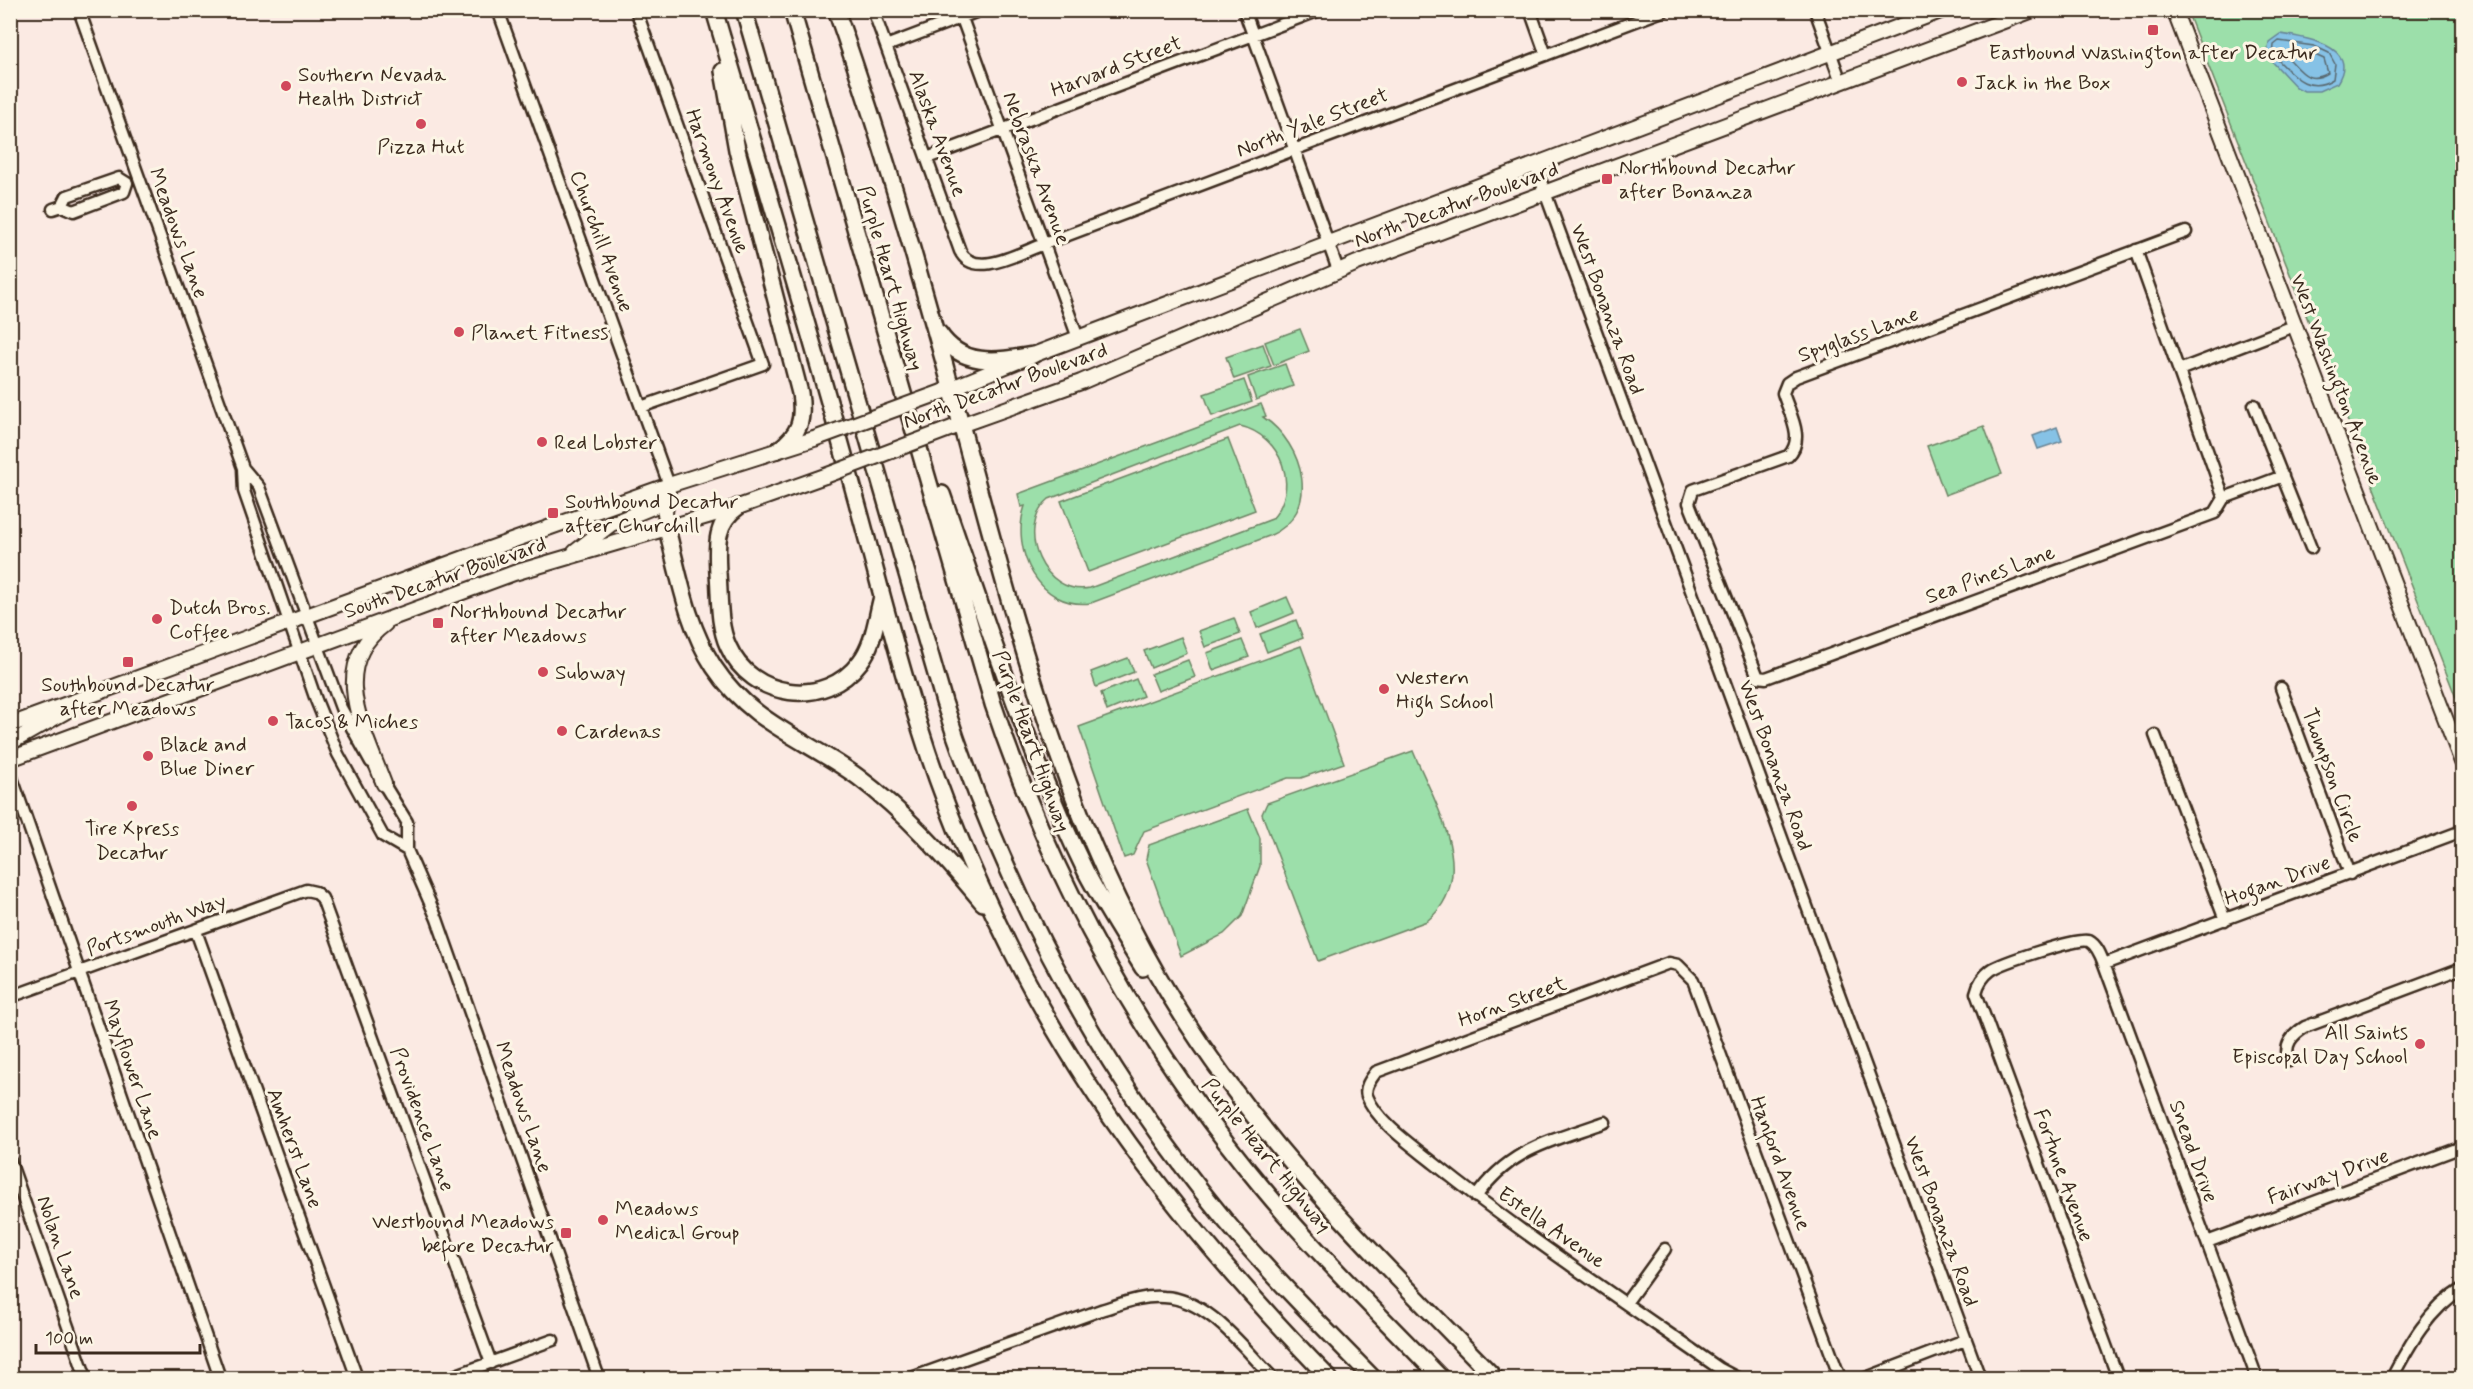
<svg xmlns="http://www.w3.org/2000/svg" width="2473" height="1389" viewBox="0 0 2473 1389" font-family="Mynerve,sans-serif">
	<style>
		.green { fill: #9cdfaa; stroke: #6c8464; stroke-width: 1.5; fill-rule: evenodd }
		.water { fill: #86c2e6; stroke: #688596; stroke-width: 1.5 }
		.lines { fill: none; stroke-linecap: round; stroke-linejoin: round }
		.shore { stroke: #59676e; stroke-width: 1.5 }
		.minor-casing { stroke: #3b2a1e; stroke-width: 15 }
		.major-casing { stroke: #3b2a1e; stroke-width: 18 }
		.highway-casing { stroke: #3b2a1e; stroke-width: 20 }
		.minor { stroke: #fcf5e5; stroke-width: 10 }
		.major { stroke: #fcf5e5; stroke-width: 14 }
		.highway { stroke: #fcf5e5; stroke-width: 15 }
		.major-bridge-casing { stroke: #3b2a1e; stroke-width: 18; stroke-linecap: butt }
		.major-bridge { stroke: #fcf5e5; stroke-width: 14 }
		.poi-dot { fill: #d1495b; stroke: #fcf5e5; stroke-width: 2 }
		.labels { text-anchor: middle; stroke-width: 6; stroke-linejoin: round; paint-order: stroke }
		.poi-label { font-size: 21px; fill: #3b2a1e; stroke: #fcf5e5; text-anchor: start }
		.street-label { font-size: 21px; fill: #3b2a1e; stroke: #fcf5e5 }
	</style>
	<rect width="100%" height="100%" fill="#fbeae3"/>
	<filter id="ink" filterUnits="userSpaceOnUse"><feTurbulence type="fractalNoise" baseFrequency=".0167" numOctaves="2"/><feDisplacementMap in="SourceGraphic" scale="12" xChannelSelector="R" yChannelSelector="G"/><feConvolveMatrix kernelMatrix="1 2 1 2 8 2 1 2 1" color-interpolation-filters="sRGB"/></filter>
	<g filter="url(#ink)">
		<path class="green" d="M2187 11H2462V713Z
			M1300 329 1309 351 1274 365 1265 342Z
			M1263 344 1271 366 1234 379 1226 357Z
			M1285 364 1293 386 1256 400 1248 377Z
			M1244 380 1252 402 1212 416 1204 394Z
			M1261 404 1266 416 1263 417C1304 444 1323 513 1269 536L1091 603C1039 610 1010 550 1025 506L1021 507 1018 494ZM1240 426C1281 435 1301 487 1272 519L1090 588C1044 597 1014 529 1049 499Z
			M1984 426 2002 474 1945 495 1927 446Z
			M1228 439 1255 510 1088 572 1061 501Z
			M1287 597 1294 613 1257 628 1251 612Z
			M1234 618 1240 634 1205 647 1199 631Z
			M1296 620 1303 638 1267 652 1260 634Z
			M1181 637 1187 653 1151 668 1144 651Z
			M1242 640 1249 657 1213 670 1207 653Z
			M1301 646 1344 763 1301 778H1288L1144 831 1133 855 1124 858 1079 727Z
			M1128 658 1134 672 1096 687 1091 672Z
			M1188 660 1195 677 1158 691 1151 674Z
			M1136 679 1143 696 1107 711 1101 693Z
			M1413 751C1433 800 1482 877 1427 921L1318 961 1262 814 1267 803Z
			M1248 809 1260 838V866L1242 916 1224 934 1181 956 1146 859 1149 845Z"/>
		<path class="water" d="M2280 34C2302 37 2362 45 2337 83L2319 91H2304L2296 87 2267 56 2269 42Z
			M2057 427 2062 441 2038 449 2033 436Z"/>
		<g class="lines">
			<path class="shore" d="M2279 41 2314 46 2329 53 2335 64 2333 79C2306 96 2291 72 2273 55L2274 45Z
				M2288 51H2306L2324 59 2328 73C2306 86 2300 68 2285 55Z"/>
			<g class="minor-casing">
				<path id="minor" d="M79 10 243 468 244 491 316 700 338 754 383 836 407 850
					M498 10 669 485
					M636 10 763 364 641 407
					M873 10 960 251C974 280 1021 252 1044 244L1665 10
					M959 10 1078 338
					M1244 10 1338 270
					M1530 10 1546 55
					M1815 10 1841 82
					M886 46 981 10
					M927 158 1320 10
					M1535 165 1980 1378
					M62 206 67 196 119 178 127 183
					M53 209 62 206 74 211 124 192 127 183
					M2136 250 2224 498 2215 513 1766 678 1758 677 1689 503 1693 490 1788 456C1806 439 1789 413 1783 393L1787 383 1796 377 2186 232
					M2179 370 2294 326
					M2254 405 2311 548
					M243 468 259 487 341 708 371 762
					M2224 498 2283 476
					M2281 688 2350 874
					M2155 735 2225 920
					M10 772 220 1378
					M380 778 407 822V850L437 919 599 1378
					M196 931 357 1378
					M2104 964 2462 831
					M10 997 306 890 315 892 322 898 491 1363
					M2289 1061C2283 1045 2292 1035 2305 1027L2462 968
					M10 1161 86 1378
					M1476 1197C1510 1148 1552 1141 1605 1122
					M2207 1242 2462 1147
					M1626 1303 1665 1249
					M448 1378 553 1340
					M911 1378 1101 1310C1121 1304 1142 1295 1164 1297 1209 1299 1244 1349 1273 1378
					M1737 1378 1720 1369C1624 1302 1526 1237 1435 1164 1414 1147 1376 1121 1367 1096 1364 1087 1371 1079 1376 1072L1669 963 1678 965 1693 980 1840 1378
					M1866 1378 1965 1340
					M2118 1378 1976 993C1978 984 1983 976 1991 970 2001 963 2078 937 2089 941 2097 945 2101 956 2104 964L2257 1378
					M2392 1378C2409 1345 2429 1309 2462 1289"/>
			</g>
			<g class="major-casing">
				<path id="major" d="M2174 10 2462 762
					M942 392 1033 355 1943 10
					M952 428 1081 382 1357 263 2033 10
					M667 529 665 513 668 490
					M575 552 611 524 655 506 669 485
					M10 725 486 550 669 485 814 439
					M10 743 65 712
					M10 759 514 573 738 507 825 476
					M384 784C364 730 327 666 385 624"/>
			</g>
			<g class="highway-casing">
				<path id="highway" d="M714 10C762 172 811 333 855 495 877 574 896 654 921 731 947 814 982 894 1022 971 1103 1126 1208 1253 1329 1378
					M744 10 944 702C1005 891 1098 1066 1224 1219 1271 1275 1322 1326 1373 1378
					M792 10 993 704C1052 880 1142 1043 1261 1186 1317 1254 1380 1315 1441 1378
					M836 10C887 155 928 302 968 450 1017 630 1063 811 1157 974 1247 1131 1370 1250 1495 1378
					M723 71 737 150 800 393C804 420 800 434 778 450
					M939 333C962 368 998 361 1033 355
					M942 494C987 622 1027 752 1087 874 1104 906 1124 937 1143 968
					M738 507C714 523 717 548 718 573 720 597 718 624 728 646 751 699 825 709 860 662 874 644 876 619 882 597
					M667 529C679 575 687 626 714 667 751 723 806 739 858 777 906 813 945 857 983 903"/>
			</g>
			<use href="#minor" class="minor"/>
			<use href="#major" class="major"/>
			<use href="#highway" class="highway"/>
			<g class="major-bridge-casing">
				<path id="major-bridge" d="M814 439 942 392
					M825 476 952 428"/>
			</g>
			<use href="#major-bridge" class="major-bridge"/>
		</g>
	</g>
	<g class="poi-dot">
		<rect x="2147" y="24" width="12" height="12" rx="3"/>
		<circle cx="1962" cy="82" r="6"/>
		<circle cx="286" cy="86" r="6"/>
		<circle cx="421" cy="124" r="6"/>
		<rect x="1601" y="173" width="12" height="12" rx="3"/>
		<circle cx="459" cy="332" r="6"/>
		<circle cx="542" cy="442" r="6"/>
		<rect x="547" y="507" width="12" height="12" rx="3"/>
		<circle cx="157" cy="619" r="6"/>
		<rect x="432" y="617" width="12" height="12" rx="3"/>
		<rect x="122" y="656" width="12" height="12" rx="3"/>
		<circle cx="543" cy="672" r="6"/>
		<circle cx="1384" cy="689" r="6"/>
		<circle cx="273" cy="721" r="6"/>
		<circle cx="562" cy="731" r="6"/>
		<circle cx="148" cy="756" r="6"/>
		<circle cx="132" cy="806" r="6"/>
		<circle cx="2420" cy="1044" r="6"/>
		<circle cx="603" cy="1220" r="6"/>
		<rect x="560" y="1227" width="12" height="12" rx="3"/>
	</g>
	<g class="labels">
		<g class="poi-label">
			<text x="2153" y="59" text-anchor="middle">Eastbound Washington after Decatur</text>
			<text x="298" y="81">Southern Nevada<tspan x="298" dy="24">Health District</tspan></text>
			<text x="1974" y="89">Jack in the Box</text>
			<text x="421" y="153" text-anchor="middle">Pizza Hut</text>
			<text x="1619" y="174">Northbound Decatur<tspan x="1619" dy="24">after Bonanza</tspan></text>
			<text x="471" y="339">Planet Fitness</text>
			<text x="554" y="449">Red Lobster</text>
			<text x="565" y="508">Southbound Decatur<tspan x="565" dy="24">after Churchill</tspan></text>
			<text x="169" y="614">Dutch Bros.<tspan x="169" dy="24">Coffee</tspan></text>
			<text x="450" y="618">Northbound Decatur<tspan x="450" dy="24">after Meadows</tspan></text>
			<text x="555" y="679">Subway</text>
			<text x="1396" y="684">Western<tspan x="1396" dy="24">High School</tspan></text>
			<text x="128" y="691" text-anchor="middle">Southbound Decatur<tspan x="128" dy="24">after Meadows</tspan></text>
			<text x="285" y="728">Tacos &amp; Miches</text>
			<text x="574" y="738">Cardenas</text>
			<text x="160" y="751">Black and<tspan x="160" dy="24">Blue Diner</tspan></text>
			<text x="132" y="835" text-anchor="middle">Tire Xpress<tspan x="132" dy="24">Decatur</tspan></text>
			<text x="2408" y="1039" text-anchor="end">All Saints<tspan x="2408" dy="24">Episcopal Day School</tspan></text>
			<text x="615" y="1215">Meadows<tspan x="615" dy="24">Medical Group</tspan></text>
			<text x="554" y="1228" text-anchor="end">Westbound Meadows<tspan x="554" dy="24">before Decatur</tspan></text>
		</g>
		<g class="street-label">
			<text transform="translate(1116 66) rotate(-21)" y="7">Harvard Street</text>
			<text transform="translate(1312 122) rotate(-21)" y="7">North Yale Street</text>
			<text transform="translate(938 133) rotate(70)" y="7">Alaska Avenue</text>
			<text transform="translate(1037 168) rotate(70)" y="7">Nebraska Avenue</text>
			<text transform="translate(718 181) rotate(70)" y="7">Harmony Avenue</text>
			<text transform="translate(1456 204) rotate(-20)" y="7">North Decatur Boulevard</text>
			<text transform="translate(179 233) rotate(70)" y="7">Meadows Lane</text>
			<text transform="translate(602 241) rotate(70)" y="7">Churchill Avenue</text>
			<text transform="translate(891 278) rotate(74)" y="7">Purple Heart Highway</text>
			<text transform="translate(1608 309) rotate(70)" y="7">West Bonanza Road</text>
			<text transform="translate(1858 334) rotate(-20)" y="7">Spyglass Lane</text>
			<text transform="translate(2337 379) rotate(69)" y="7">West Washington Avenue</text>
			<text transform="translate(1005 385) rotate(-20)" y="7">North Decatur Boulevard</text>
			<text transform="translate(1990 574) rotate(-20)" y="7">Sea Pines Lane</text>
			<text transform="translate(445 577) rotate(-19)" y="7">South Decatur Boulevard</text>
			<text transform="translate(1032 741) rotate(70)" y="7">Purple Heart Highway</text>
			<text transform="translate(1776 765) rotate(70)" y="7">West Bonanza Road</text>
			<text transform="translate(2333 775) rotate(70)" y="7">Thompson Circle</text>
			<text transform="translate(2277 880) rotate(-20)" y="7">Hogan Drive</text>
			<text transform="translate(156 924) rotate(-20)" y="7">Portsmouth Way</text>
			<text transform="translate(1512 1001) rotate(-20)" y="7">Horn Street</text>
			<text transform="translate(133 1069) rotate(71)" y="7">Mayflower Lane</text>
			<text transform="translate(524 1107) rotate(71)" y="7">Meadows Lane</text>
			<text transform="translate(423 1119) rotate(70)" y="7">Providence Lane</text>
			<text transform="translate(295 1148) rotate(70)" y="7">Amherst Lane</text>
			<text transform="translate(2194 1151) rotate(70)" y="7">Snead Drive</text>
			<text transform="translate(1267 1155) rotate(51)" y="7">Purple Heart Highway</text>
			<text transform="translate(1781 1163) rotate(70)" y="7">Hanford Avenue</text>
			<text transform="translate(2064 1175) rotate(70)" y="7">Fortune Avenue</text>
			<text transform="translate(2328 1176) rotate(-20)" y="7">Fairway Drive</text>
			<text transform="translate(1942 1221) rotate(70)" y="7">West Bonanza Road</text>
			<text transform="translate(1552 1227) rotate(35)" y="7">Estella Avenue</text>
			<text transform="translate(61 1247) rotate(71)" y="7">Nolan Lane</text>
		</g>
	</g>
	<rect width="2473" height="1389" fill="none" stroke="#fcf5e5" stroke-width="36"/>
	<rect x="18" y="18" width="2437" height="1353" fill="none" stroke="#3b2a1e" stroke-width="2" filter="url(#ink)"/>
	<path d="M36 1344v9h164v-9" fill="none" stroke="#3b2a1e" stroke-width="3"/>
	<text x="45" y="1344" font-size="18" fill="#3b2a1e" stroke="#fcf5e5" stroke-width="4.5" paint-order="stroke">100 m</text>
</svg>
